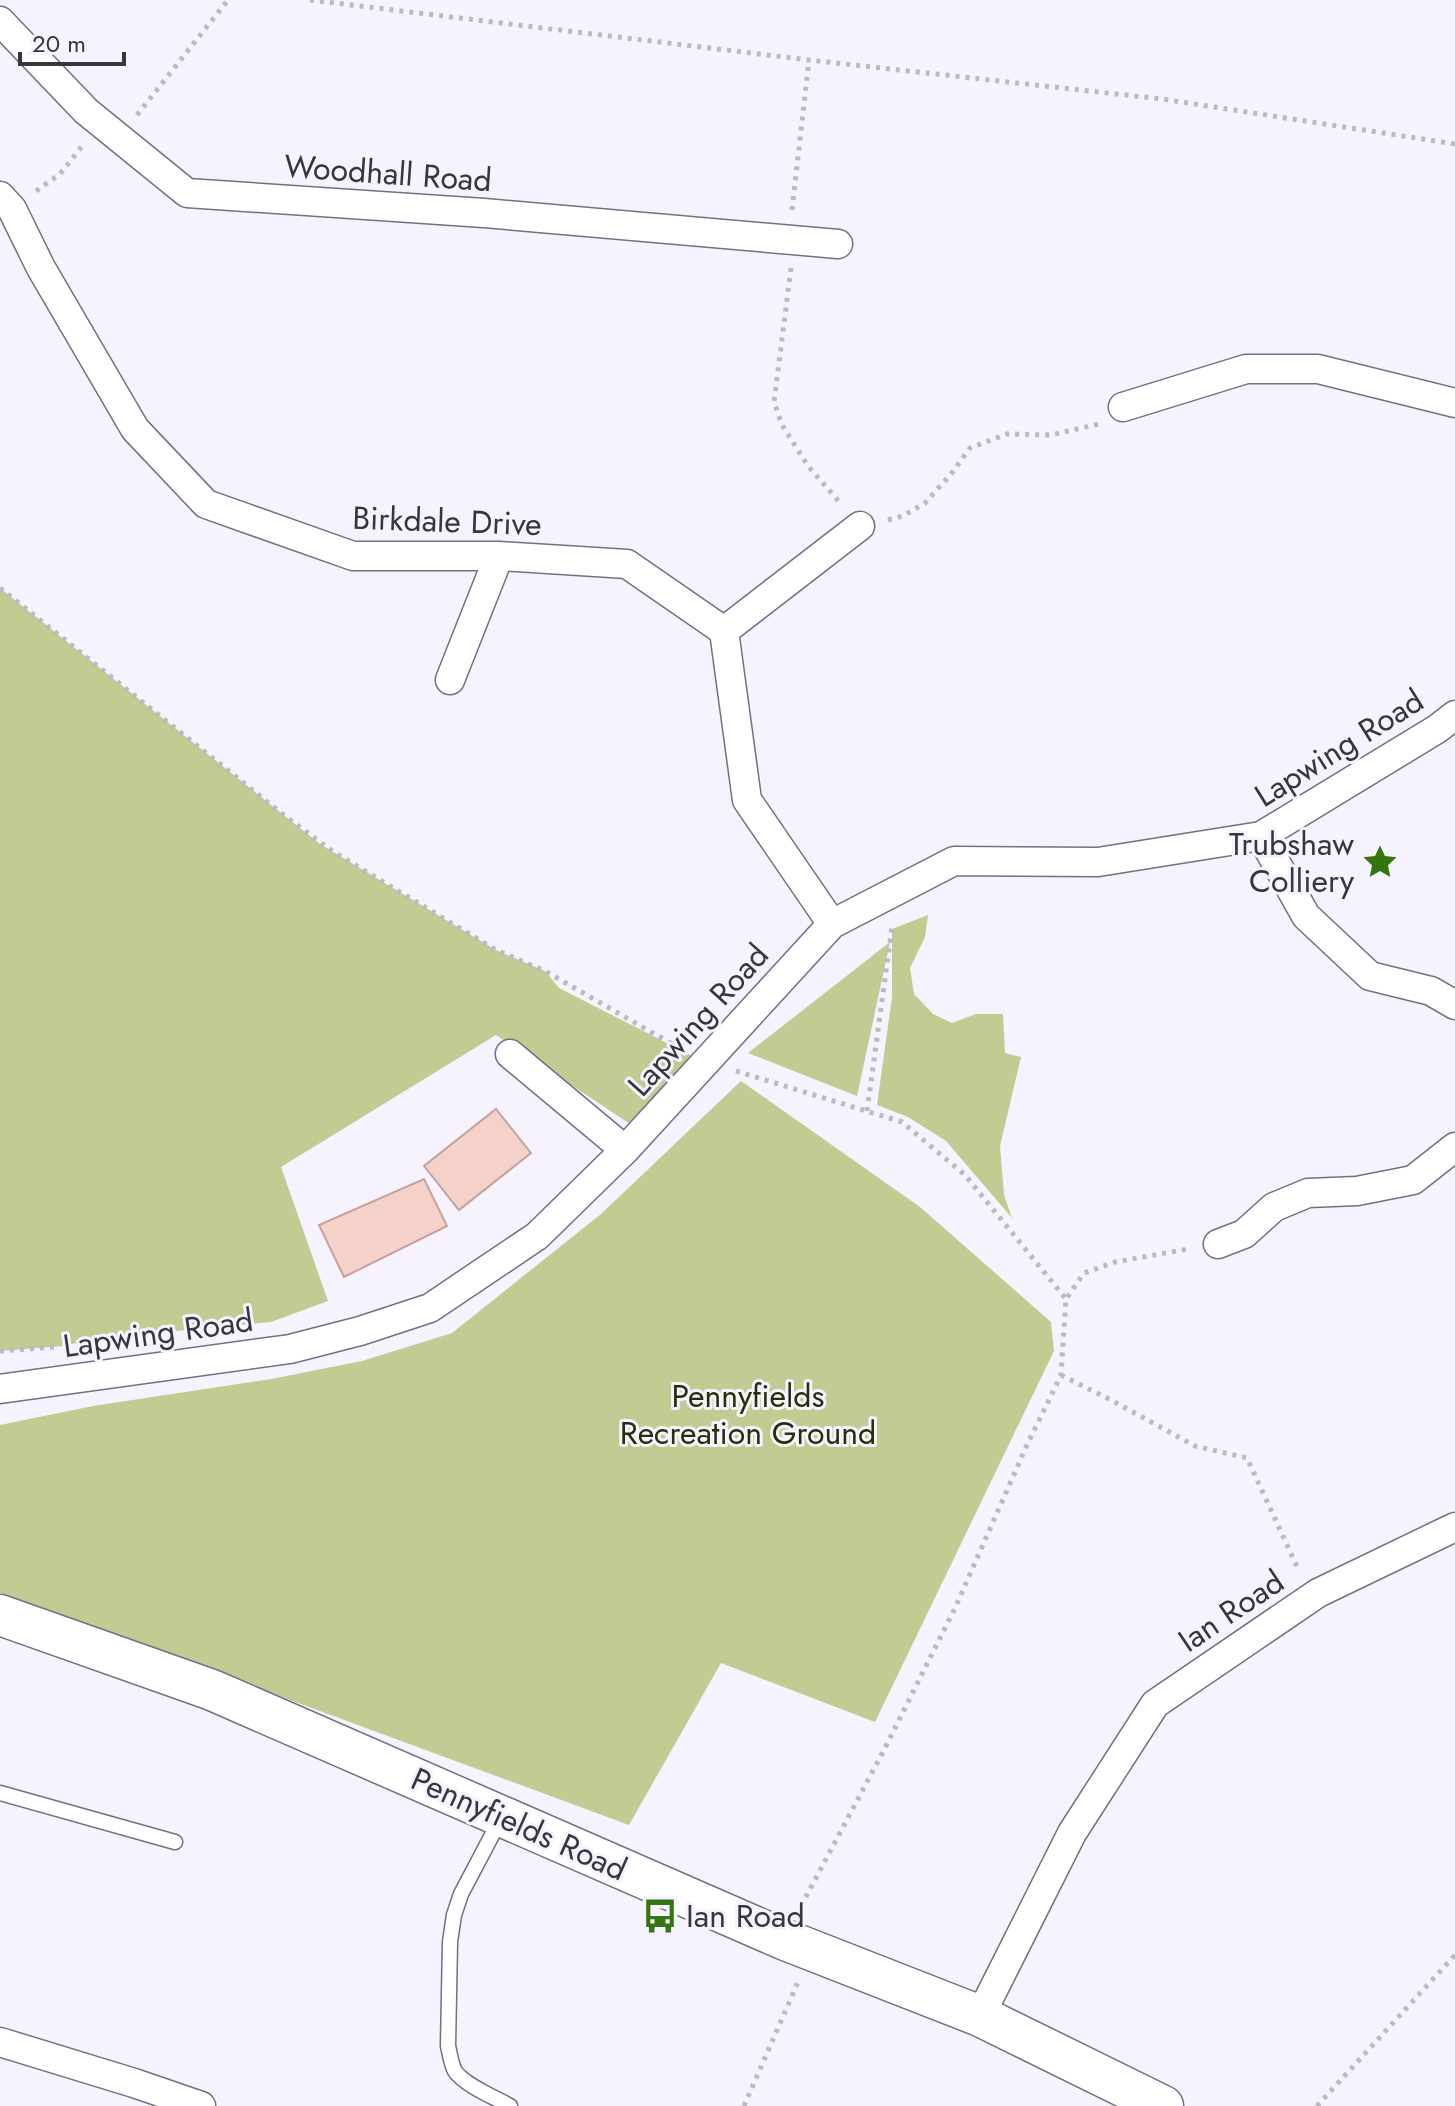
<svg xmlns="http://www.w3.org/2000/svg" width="1455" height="2106" viewBox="0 0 1455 2106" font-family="Jost,sans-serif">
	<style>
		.green { fill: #c3cb92 }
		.building { fill: #f4d1c9; stroke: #c3a39c; stroke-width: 2 }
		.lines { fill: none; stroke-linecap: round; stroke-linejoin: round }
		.lane-casing { stroke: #766d87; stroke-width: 17 }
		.street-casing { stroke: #766d87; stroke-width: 31 }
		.secondary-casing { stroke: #766d87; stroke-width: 43 }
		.path { stroke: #bcb8c4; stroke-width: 5; stroke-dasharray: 4 6; stroke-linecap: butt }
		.lane { stroke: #fff; stroke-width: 14 }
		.street { stroke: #fff; stroke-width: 28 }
		.secondary { stroke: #fff; stroke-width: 40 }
		.labels { text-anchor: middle; stroke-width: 6; stroke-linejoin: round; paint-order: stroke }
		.street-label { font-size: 32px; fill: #383440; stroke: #f6f2fe }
		.poi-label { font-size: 32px; fill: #383440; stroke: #f6f2fe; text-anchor: end }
		.park-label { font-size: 32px; fill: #2a2d0a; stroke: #f6f2fe }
	</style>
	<rect width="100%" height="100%" fill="#f6f2fe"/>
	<path class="green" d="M0 588 320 844 496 950 545 971 559 988 704 1062 642 1132 496 1035 281 1167 328 1301 271 1322 99 1338 63 1346 0 1351Z
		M928 915 925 937 910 968 914 994 933 1014 952 1023 976 1014H1003L1005 1053 1021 1057 1000 1146 1004 1195 1012 1218 946 1141 908 1117 877 1105 892 997V929Z
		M890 942 857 1096 748 1053Z
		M741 1081 920 1207 1051 1322 1054 1351 875 1722 721 1663 629 1825 0 1593V1425L93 1406 271 1379 362 1361 452 1333 601 1214Z"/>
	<path class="building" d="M496 1109 531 1153 459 1210 424 1166Z
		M424 1179 447 1226 344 1277 319 1225Z"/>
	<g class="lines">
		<g class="lane-casing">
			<path id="lane" d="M0 1793 175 1842
				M500 1820 461 1894 454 1915 450 1942 448 2046C450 2054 451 2064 455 2071 464 2085 496 2098 510 2106"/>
		</g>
		<g class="street-casing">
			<path id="street" d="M0 21 86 111 187 193 484 213 838 244
				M0 196 12 209 41 268 135 429 206 504 353 556H499L627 564 724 631 747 800 832 924
				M1123 407 1246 369H1318L1455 403
				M724 631 860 526
				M450 680 499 556
				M1261 836 1306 916 1370 976 1431 991 1455 1005
				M510 1054 625 1150
				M1218 1244 1244 1234 1274 1207 1308 1193 1357 1191 1413 1180 1455 1147
				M0 1389 290 1349 360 1331 430 1308 537 1236 625 1150 832 924 954 861 1098 862 1261 836 1437 729 1455 715
				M980 2016 1072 1833 1155 1704 1318 1593 1455 1527
				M0 2042 134 2083 201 2106"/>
		</g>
		<g class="secondary-casing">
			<path id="secondary" d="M0 1615 212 1690 783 1939 980 2016 1163 2106"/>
		</g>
		<path class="path" d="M310 0 809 60 1162 99 1455 144
			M137 115 228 0
			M36 191 60 174 83 145
			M792 210 809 60
			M791 268 774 402 782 425 808 466 841 504
			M888 520 903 516 925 503 951 474 970 448 1007 434 1051 435 1099 424
			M0 588 285 816 332 851 496 950 545 971 679 1048
			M736 1071 902 1122 965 1175 1066 1299
			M867 1111 892 927
			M0 1351 54 1347
			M1061 1375 1111 1400 1195 1446 1247 1458 1299 1571
			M801 1906 884 1750 955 1608 1027 1445 1061 1375 1066 1299 1084 1273 1115 1262 1188 1249
			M744 2106 798 1982
			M1317 2106 1455 1955"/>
		<use href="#lane" class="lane"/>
		<use href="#street" class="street"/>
		<use href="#secondary" class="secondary"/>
	</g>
	<defs>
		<g id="sight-bare" transform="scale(2.76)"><path d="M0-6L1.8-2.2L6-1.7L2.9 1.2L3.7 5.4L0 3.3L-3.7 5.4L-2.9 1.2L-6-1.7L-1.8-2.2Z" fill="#357510" stroke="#f6f2fe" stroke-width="2.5" paint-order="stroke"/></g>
		<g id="bus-bare" transform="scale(2.76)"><path d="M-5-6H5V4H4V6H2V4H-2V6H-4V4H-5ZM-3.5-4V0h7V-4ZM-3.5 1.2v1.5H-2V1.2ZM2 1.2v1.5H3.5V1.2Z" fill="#357510" stroke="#f6f2fe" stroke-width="2.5" paint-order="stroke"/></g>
	</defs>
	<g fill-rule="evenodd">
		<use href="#sight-bare" x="1380" y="862"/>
		<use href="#bus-bare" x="660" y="1916"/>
	</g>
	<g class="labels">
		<g class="street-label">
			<text transform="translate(388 173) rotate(4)" y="11">Woodhall Road</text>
			<text transform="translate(447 521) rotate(2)" y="11">Birkdale Drive</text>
			<text transform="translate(1339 748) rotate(-32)" y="11">Lapwing Road</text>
			<text transform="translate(698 1020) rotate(-48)" y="11">Lapwing Road</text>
			<text transform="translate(158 1333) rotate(-8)" y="11">Lapwing Road</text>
			<text transform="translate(1231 1611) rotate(-34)" y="11">Ian Road</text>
			<text transform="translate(519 1824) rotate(24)" y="11">Pennyfields Road</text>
		</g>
		<g class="poi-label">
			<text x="1354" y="855">Trubshaw<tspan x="1354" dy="37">Colliery</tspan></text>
			<text x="686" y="1927" text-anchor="start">Ian Road</text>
		</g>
		<g class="park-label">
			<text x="748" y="1407">Pennyfields<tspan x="748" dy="37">Recreation Ground</tspan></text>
		</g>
	</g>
	<path d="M20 52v12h104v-12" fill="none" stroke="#383440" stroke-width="4"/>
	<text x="32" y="52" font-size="24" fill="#383440" stroke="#f6f2fe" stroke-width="6" paint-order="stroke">20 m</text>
</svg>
